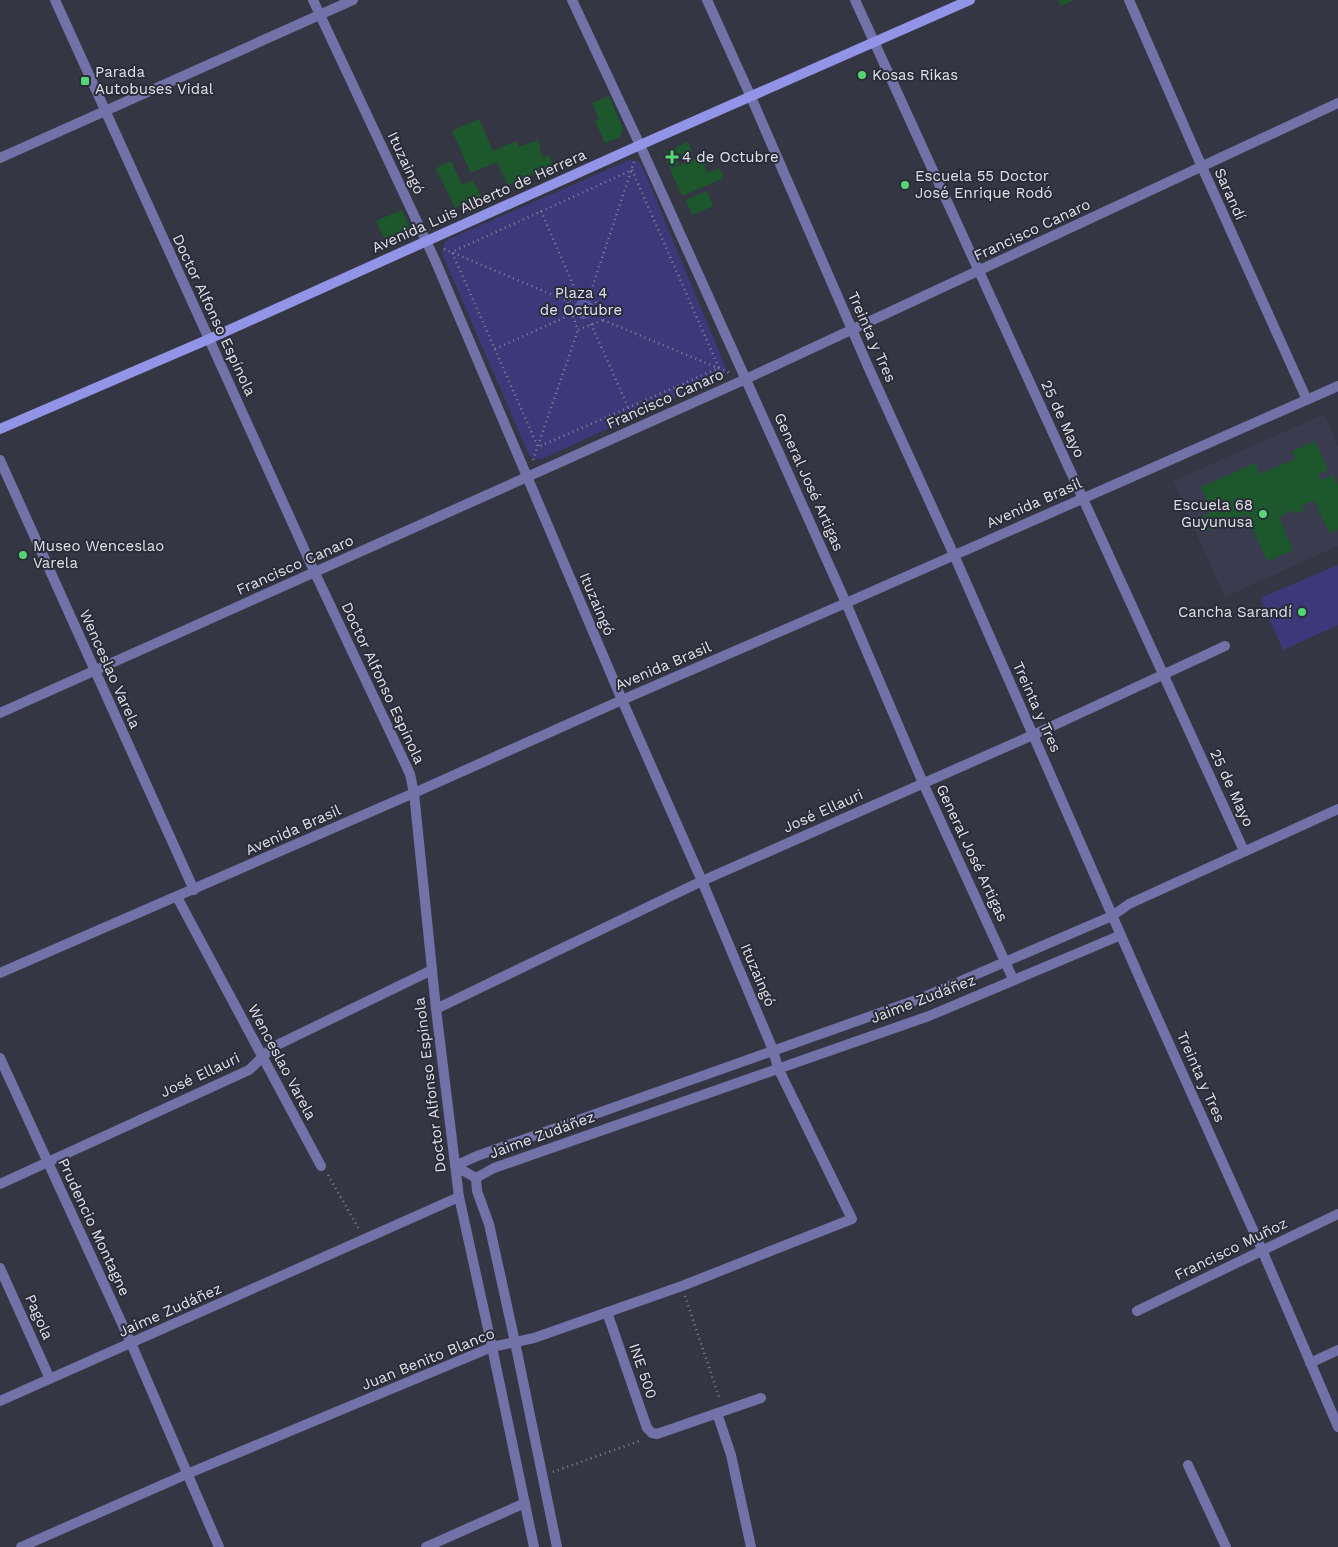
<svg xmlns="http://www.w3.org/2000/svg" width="1338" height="1547" viewBox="0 0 1338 1547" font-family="'Work Sans',sans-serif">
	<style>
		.built { fill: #3a3b4f }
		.green { fill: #3c397a }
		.water { fill: #5857a4 }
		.building { fill: #1c582b }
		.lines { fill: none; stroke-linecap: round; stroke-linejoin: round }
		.path { stroke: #848590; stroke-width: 2.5; stroke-dasharray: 1 4; stroke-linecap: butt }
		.minor { stroke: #7173a8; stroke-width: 10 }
		.tertiary { stroke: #7173a8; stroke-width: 10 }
		.secondary { stroke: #9294e8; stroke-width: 10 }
		.poi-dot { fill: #53d673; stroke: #2b2c39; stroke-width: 2 }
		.labels { text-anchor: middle; stroke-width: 4; stroke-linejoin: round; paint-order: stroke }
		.poi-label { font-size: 15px; fill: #e0e0e9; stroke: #2b2c39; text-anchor: start }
		.street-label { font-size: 15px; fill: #e0e0e9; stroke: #2b2c39 }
		.park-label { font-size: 15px; fill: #dee0f6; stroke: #2b2c39 }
	</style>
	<rect width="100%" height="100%" fill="#353643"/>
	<path class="built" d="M1324 414 1338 446V546L1225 597 1173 481Z"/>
	<path class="green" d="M629 160 637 161 642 166 726 368V374L542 459C536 460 533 459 529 455L443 256C441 249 443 245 447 240Z
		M1338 565V625L1283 650 1260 598Z"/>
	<path class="water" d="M574 309a10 10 0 1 1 20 0a10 10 0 1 1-20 0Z"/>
	<path class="building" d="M1058 0H1074L1061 6Z
		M609 96 623 129 620 137 605 143 595 121 599 119 592 103Z
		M479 119 493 151 516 141 519 147 538 140 541 147 539 148 543 158 549 155 553 165 508 185 497 162 471 173 452 131Z
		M688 142 692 151 676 158 679 164 670 168 664 156 667 151Z
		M702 155 707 165 704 166 708 173 719 168 724 178 682 196 670 169Z
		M451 161 462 185 473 180 481 196 455 208 436 168Z
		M707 191 713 206 692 215 686 200Z
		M402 210 410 229 385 240 376 221Z
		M1315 441 1328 470 1318 474 1321 480 1333 475 1338 486V529L1329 533 1314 500 1302 506 1304 510 1295 514 1293 510 1279 517 1293 550 1267 561 1246 514 1209 531 1202 516 1212 512 1201 487 1255 463 1260 474 1295 459 1292 451Z"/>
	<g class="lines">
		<path class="path" d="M632 170 719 368 538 447 452 252Z
			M541 211 578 296
			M444 249 567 301 578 330 603 320 591 291 567 301
			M591 291 634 162
			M603 320 730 373
			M591 324 628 407
			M495 349 572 314
			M533 460 578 330
			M328 1175 359 1229
			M685 1296 720 1400
			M553 1472 642 1440"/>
		<path class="minor" d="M55 0 209 339
			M572 0 640 145 779 453 846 603 923 783 1013 979
			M707 0 751 97
			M855 0 1244 851
			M1129 0 1202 167 1307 400
			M0 158 353 0
			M0 460 194 890
			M0 713 746 379 1338 103
			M177 897 321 1166
			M1112 916 1129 904 1338 809
			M0 973 414 793 622 700 846 603 1338 386
			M436 1009 702 881 1033 735 1225 646
			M0 1058 131 1343 219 1547
			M0 1184 249 1070 273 1047 432 970
			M0 1268 50 1379
			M1137 1311 1338 1214
			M607 1312 647 1428 652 1433 657 1434 761 1398
			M1310 1363 1338 1350
			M0 1401 459 1197
			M717 1413 731 1455 751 1547
			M1188 1465 1226 1547
			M21 1547 187 1474 492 1347 534 1338 682 1286 852 1219 778 1068 773 1050 702 881 622 700 435 260 313 0
			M426 1547 525 1503"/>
		<path class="tertiary" d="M751 97 870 371 954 555 1148 997 1262 1250 1338 1427
			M209 339 315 573 410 774 414 793 436 1009 459 1197 492 1347 534 1547
			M455 1166 477 1156 919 999 1112 916
			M455 1166 476 1178
			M557 1547 515 1342 489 1224 477 1191 476 1178 494 1168 929 1016 1121 935"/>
		<path class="secondary" d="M0 429 209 339 640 145 970 0"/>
	</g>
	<g class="poi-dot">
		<circle cx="862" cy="75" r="5"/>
		<rect x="80" y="76" width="10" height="10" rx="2.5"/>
		<path d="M669.5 149.5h5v5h5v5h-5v5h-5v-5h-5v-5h5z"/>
		<circle cx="905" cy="185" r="5"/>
		<circle cx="1263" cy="514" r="5"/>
		<circle cx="23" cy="555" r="5"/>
		<circle cx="1302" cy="612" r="5"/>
	</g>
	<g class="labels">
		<g class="poi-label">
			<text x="95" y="77">Parada<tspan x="95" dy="17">Autobuses Vidal</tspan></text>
			<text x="872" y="80">Kosas Rikas</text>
			<text x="682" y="162">4 de Octubre</text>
			<text x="915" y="181">Escuela 55 Doctor<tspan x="915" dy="17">José Enrique Rodó</tspan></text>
			<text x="1253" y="510" text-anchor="end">Escuela 68<tspan x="1253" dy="17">Guyunusa</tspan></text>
			<text x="33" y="551">Museo Wenceslao<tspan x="33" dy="17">Varela</tspan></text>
			<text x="1292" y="617" text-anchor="end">Cancha Sarandí</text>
		</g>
		<g class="street-label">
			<text transform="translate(406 163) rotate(65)" y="5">Ituzaingó</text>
			<text transform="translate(1230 194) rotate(66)" y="5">Sarandí</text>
			<text transform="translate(479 201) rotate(-24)" y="5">Avenida Luis Alberto de Herrera</text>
			<text transform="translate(1032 230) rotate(-25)" y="5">Francisco Canaro</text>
			<text transform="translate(214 315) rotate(65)" y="5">Doctor Alfonso Espínola</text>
			<text transform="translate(872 337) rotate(66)" y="5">Treinta y Tres</text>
			<text transform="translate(665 399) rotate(-24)" y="5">Francisco Canaro</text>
			<text transform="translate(1063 419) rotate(65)" y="5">25 de Mayo</text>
			<text transform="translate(809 482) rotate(66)" y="5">General José Artigas</text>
			<text transform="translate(1034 503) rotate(-24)" y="5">Avenida Brasil</text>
			<text transform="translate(295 565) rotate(-24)" y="5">Francisco Canaro</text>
			<text transform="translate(597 604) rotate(67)" y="5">Ituzaingó</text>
			<text transform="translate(663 666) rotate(-23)" y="5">Avenida Brasil</text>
			<text transform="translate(110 669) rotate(66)" y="5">Wenceslao Varela</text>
			<text transform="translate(383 683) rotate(65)" y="5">Doctor Alfonso Espínola</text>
			<text transform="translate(1037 707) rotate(66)" y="5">Treinta y Tres</text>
			<text transform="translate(1232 788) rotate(65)" y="5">25 de Mayo</text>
			<text transform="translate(823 811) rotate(-24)" y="5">José Ellauri</text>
			<text transform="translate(293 830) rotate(-24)" y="5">Avenida Brasil</text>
			<text transform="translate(972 853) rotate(65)" y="5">General José Artigas</text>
			<text transform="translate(758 975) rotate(67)" y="5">Ituzaingó</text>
			<text transform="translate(923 999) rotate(-21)" y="5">Jaime Zudáñez</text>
			<text transform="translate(282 1062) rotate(62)" y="5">Wenceslao Varela</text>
			<text transform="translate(200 1075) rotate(-25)" y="5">José Ellauri</text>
			<text transform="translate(1201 1077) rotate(66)" y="5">Treinta y Tres</text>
			<text transform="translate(430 1085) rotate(-97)" y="5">Doctor Alfonso Espínola</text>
			<text transform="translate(542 1135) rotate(-20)" y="5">Jaime Zudáñez</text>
			<text transform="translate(94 1227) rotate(65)" y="5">Prudencio Montagne</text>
			<text transform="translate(1231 1249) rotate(-26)" y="5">Francisco Muñoz</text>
			<text transform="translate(170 1310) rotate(-24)" y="5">Jaime Zudáñez</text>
			<text transform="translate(39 1317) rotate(66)" y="5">Pagola</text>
			<text transform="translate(428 1359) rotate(-22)" y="5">Juan Benito Blanco</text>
			<text transform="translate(643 1371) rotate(71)" y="5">INE 500</text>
		</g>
		<g class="park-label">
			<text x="581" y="298">Plaza 4<tspan x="581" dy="17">de Octubre</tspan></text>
		</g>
	</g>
</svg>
